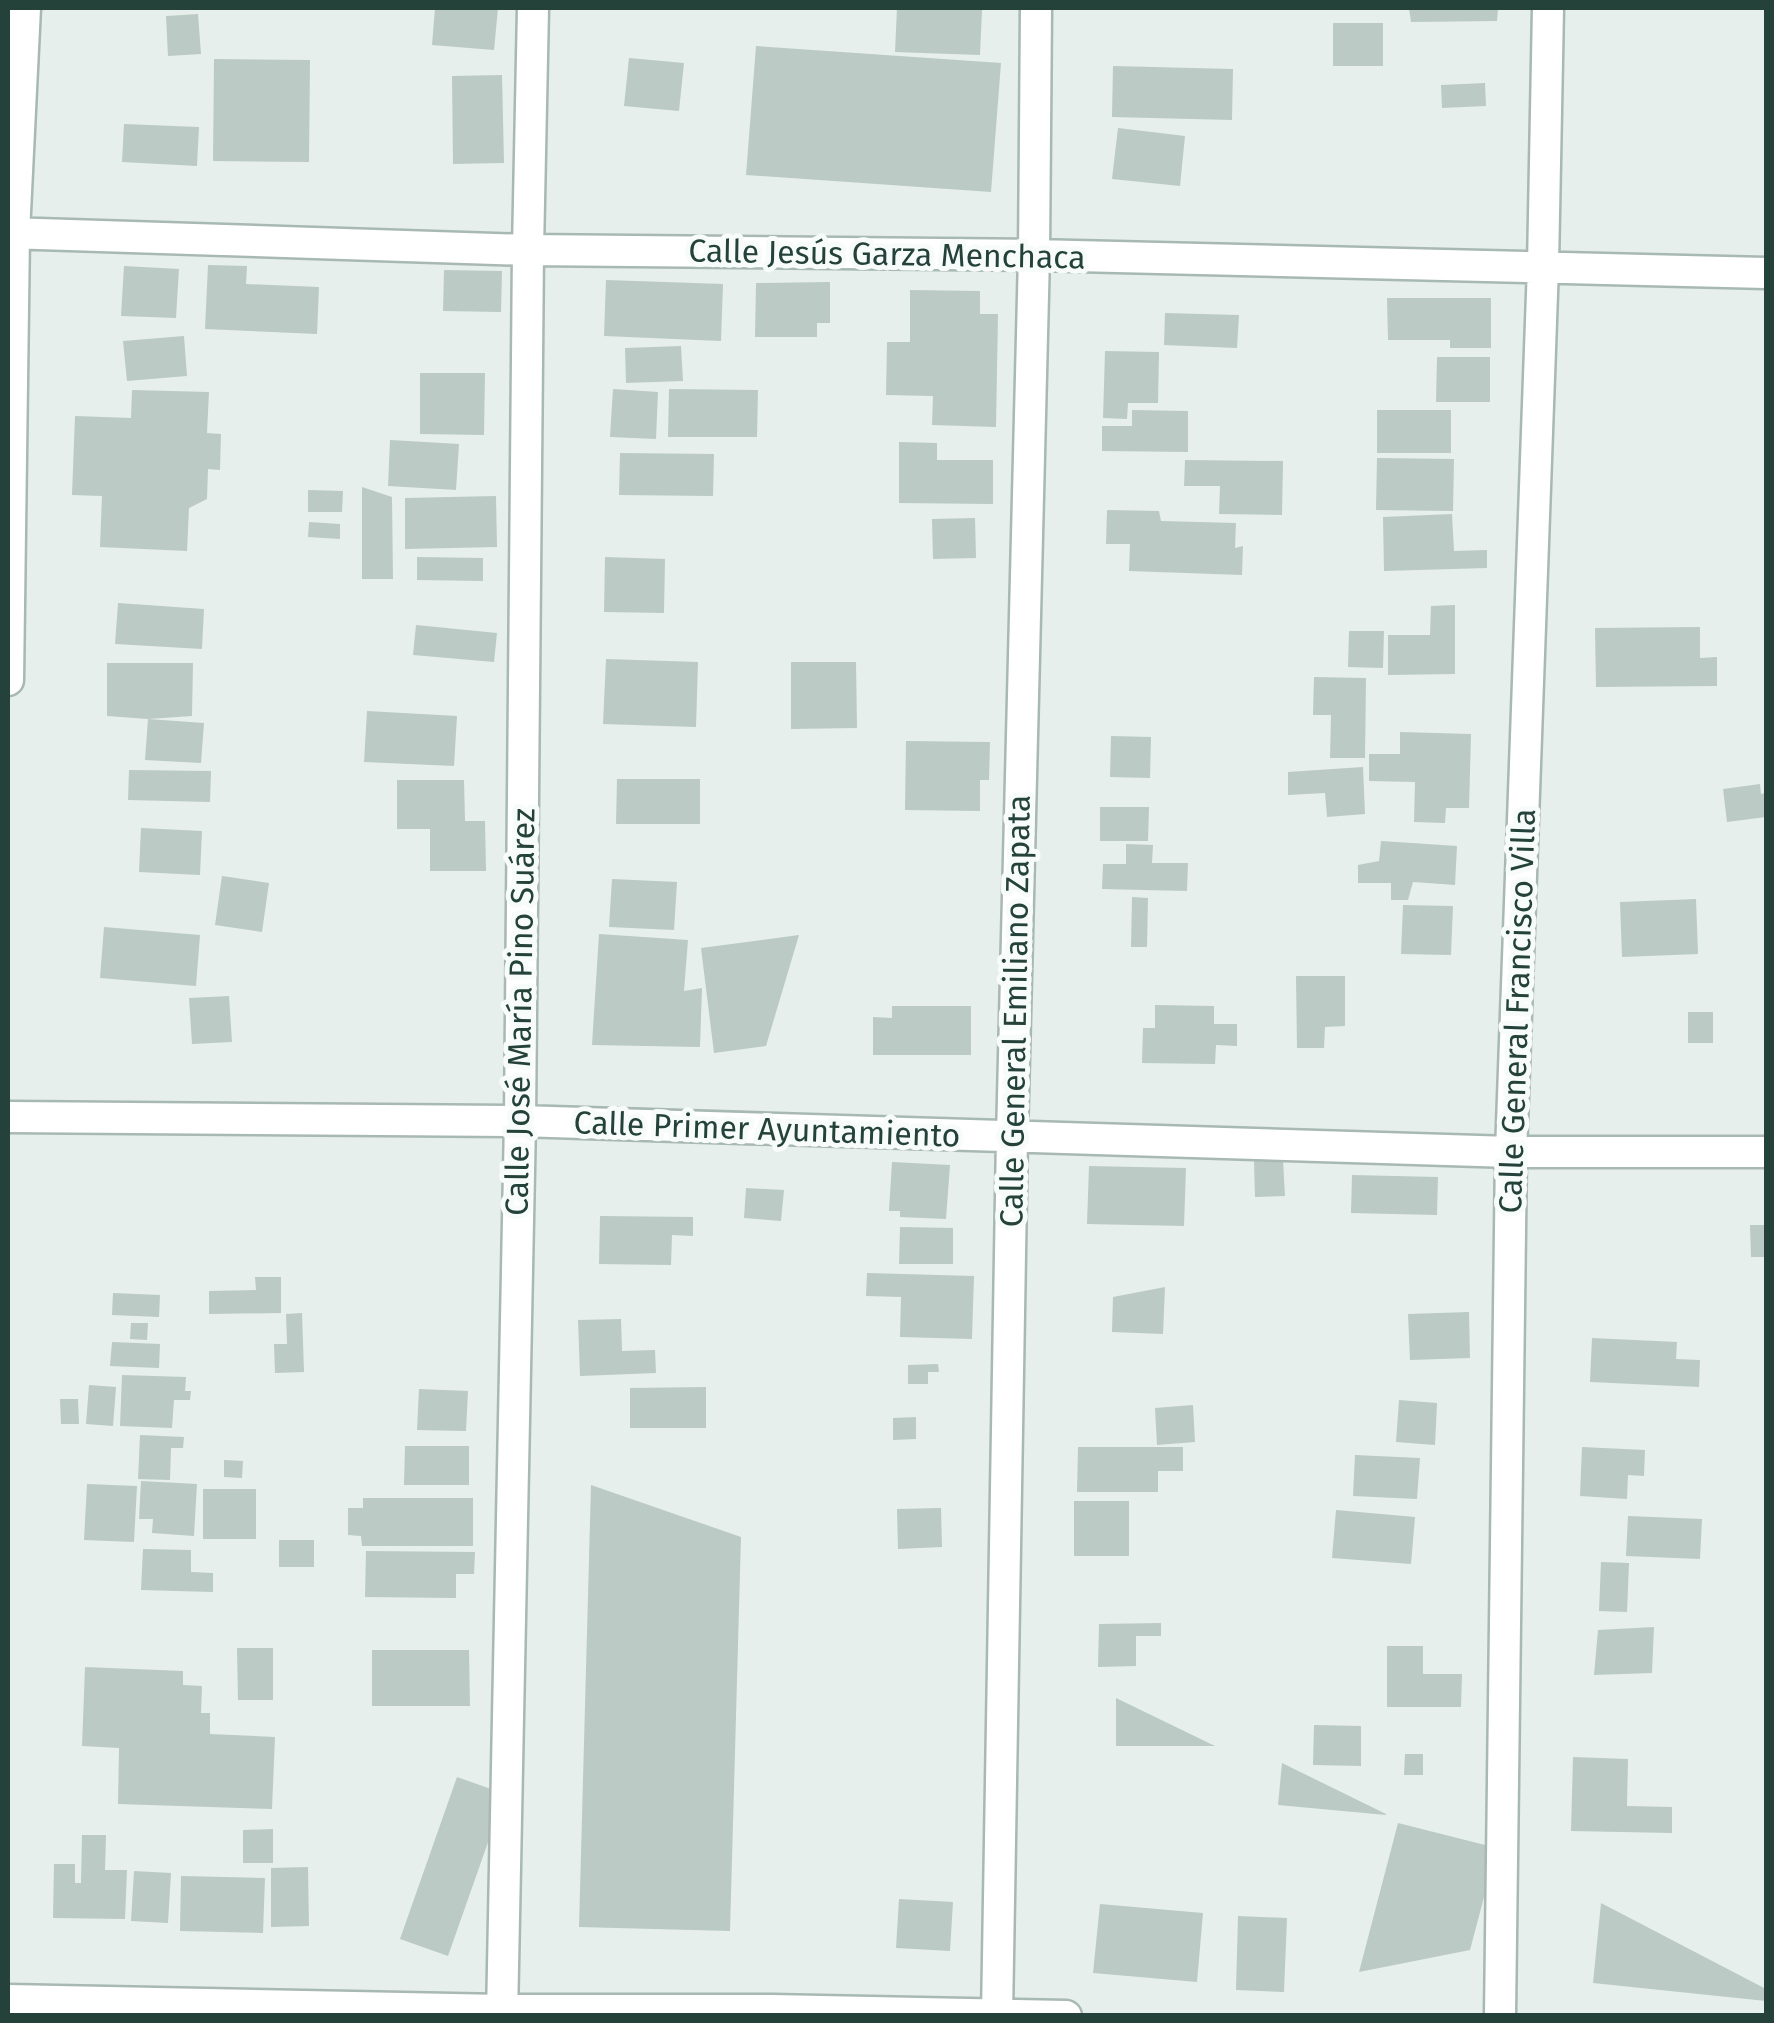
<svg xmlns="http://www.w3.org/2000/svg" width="1774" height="2023" viewBox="0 0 1774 2023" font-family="'Fira Sans',sans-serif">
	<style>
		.building { fill: #bbcac4 }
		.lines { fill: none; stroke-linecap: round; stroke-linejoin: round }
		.minor-casing { stroke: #a8b8b2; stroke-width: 35 }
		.minor { stroke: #fff; stroke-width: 30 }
		.labels { text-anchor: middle; stroke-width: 10; stroke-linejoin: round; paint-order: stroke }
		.street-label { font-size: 32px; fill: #24423a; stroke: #f7fbf9 }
	</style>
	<rect width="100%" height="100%" fill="#e6efeb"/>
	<path class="building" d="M435 8H498L494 50 432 45Z
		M897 8 982 10 980 55 895 52Z
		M1409 8H1498L1497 21 1411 22Z
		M198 14 201 54 168 56 166 16Z
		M1333 23H1383V66H1333Z
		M756 46 1001 63 991 192 746 175Z
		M629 58 684 63 679 111 624 106Z
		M214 59 310 60 309 162 213 161Z
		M1113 66 1233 69 1232 120 1112 117Z
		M502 75 504 163 453 164 452 76Z
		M1485 83 1486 106 1442 108 1441 85Z
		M124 124 199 127 197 166 122 162Z
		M1118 128 1185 136 1180 186 1112 179Z
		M208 265 247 266 246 284 319 287 317 334 205 329Z
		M124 266 179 269 176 318 121 316Z
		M444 270 502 271 501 312 443 311Z
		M606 280 723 284 721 341 604 336Z
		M830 282V323H817V337H755L756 283Z
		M910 290 980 291V314H998L996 427 932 425 933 396 886 395 887 342H910Z
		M1387 298H1491V348H1450V340H1388Z
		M1165 313 1239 315 1237 348 1164 345Z
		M184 336 187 376 127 381 123 341Z
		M681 346 683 381 626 383 625 348Z
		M1105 351 1159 352 1158 403H1128L1127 419 1103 418Z
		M1437 357H1490V402H1436Z
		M420 373H485L484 435 420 434Z
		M613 389 658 392 656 439 610 437Z
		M669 389 758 390 757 437H668Z
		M132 390 209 392 207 433 221 434 220 470 208 469 207 499 189 508 187 551 100 547 102 496 72 495 75 416 131 418Z
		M1132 410 1188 411V452L1102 451V426H1132Z
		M1377 410H1451V453H1377Z
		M390 440 459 444 456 490 388 486Z
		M899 442 937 443V460H993V504L899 503Z
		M620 453 714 454 713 496 619 495Z
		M1377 458 1454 459 1453 511 1376 510Z
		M1185 460 1283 461 1282 515 1219 514 1220 486H1184Z
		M362 487 392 497 393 579H362Z
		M308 490 343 491 342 512H308Z
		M496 496 497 547 405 549V498Z
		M1107 510 1159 511 1161 521 1236 523 1235 548 1243 546 1242 575 1129 571 1130 544H1106Z
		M1452 514 1454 551 1487 550V568L1384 571 1383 517Z
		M975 518 976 558 933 559 932 519Z
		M309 522 340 524V539L308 537Z
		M417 557 483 558V581L417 580Z
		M605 557 665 559 664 613 604 612Z
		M118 603 204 609 202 649 115 644Z
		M1455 605V674L1388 675V635H1430L1431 606Z
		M416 625 497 633 494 662 413 655Z
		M1700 627V658L1717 657V686L1596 687 1595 628Z
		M1349 631H1384L1383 668 1348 667Z
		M606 659 698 662 696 727 603 724Z
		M791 662H856L857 728 791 729Z
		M107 663H193L192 716 148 719 107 716Z
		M1314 677 1366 678 1365 758H1330L1331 715H1313Z
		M367 711 457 716 454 766 364 762Z
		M148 719 204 723 201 763 145 760Z
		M1400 732 1471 734 1469 808H1446L1445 823 1414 822 1415 782 1369 781V754H1400Z
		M1111 736 1151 737 1150 778 1110 777Z
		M906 741 990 742 989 780H980V811L905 810Z
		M1363 767 1365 814 1327 817 1325 793 1288 795V772Z
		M129 770 211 771 210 802 128 800Z
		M617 779H700V824H616Z
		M397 780H464L465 821H485L486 871H430V829H397Z
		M1760 784 1761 794 1766 793V817L1727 822 1723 789Z
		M1100 807H1149L1148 841H1100Z
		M141 828 202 831 200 875 139 872Z
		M1381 841 1457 846 1455 885 1413 882 1408 900H1391V883H1358V865L1379 861Z
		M1126 844 1153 845 1152 863H1188L1187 891 1102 889 1103 864H1126Z
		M222 876 269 883 262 932 215 925Z
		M612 879 677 882 674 930 609 927Z
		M1132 897 1148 898 1147 947H1131Z
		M1696 899 1698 954 1622 957 1620 902Z
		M1403 905 1453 906 1451 955 1401 954Z
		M104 927 200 935 196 986 100 978Z
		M599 934 688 940 684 991 702 988 700 1047 592 1045Z
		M799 935 766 1046 714 1053 701 948Z
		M1296 976H1345V1026L1325 1027 1324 1048H1297Z
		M229 996 232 1042 192 1044 189 998Z
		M1155 1005 1214 1006V1024H1237V1046L1216 1045 1215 1064 1142 1063 1143 1028H1155Z
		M892 1006H971V1055H873V1017L892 1018Z
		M1688 1012H1713V1043H1688Z
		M1283 1160 1285 1196 1255 1197 1254 1161Z
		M892 1162 950 1165 946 1219 900 1217V1211H889Z
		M1089 1166 1186 1168 1184 1226 1087 1224Z
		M1352 1175 1438 1177 1437 1215 1351 1213Z
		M746 1188 784 1190 781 1221 744 1218Z
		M600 1216 693 1217V1236L672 1235 671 1265 599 1264Z
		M1750 1225H1766V1257H1751Z
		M900 1227 953 1228V1264H899Z
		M867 1273 974 1276 972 1339 900 1337 901 1297 866 1296Z
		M255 1277H281V1313L209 1314V1291L256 1290Z
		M1165 1287 1163 1334 1112 1332 1113 1297Z
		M113 1293 160 1295 159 1317 112 1315Z
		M1469 1312 1470 1358 1410 1360 1408 1314Z
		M302 1313 304 1372 275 1373 274 1344H287L286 1314Z
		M621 1319 622 1351 655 1350 656 1373 580 1376 578 1320Z
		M131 1323H148L147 1340 130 1339Z
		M1592 1338 1677 1342 1676 1359 1700 1360 1699 1387 1590 1382Z
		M112 1342 160 1344 159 1368 110 1366Z
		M938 1364 939 1372H928V1384H908V1365Z
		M122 1375 186 1377 185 1391H191L190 1400H174L172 1428 120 1426Z
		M89 1385 116 1387 113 1426 86 1424Z
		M706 1387V1428H630V1388Z
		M419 1389 468 1391 466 1431 417 1430Z
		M60 1399H78L79 1424H61Z
		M1399 1400 1437 1403 1435 1445 1396 1442Z
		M1193 1405 1195 1442 1157 1445 1155 1408Z
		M916 1417V1439L893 1440V1418Z
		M140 1435 184 1437 183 1448H171L170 1480 138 1479Z
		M405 1446H469V1485H404Z
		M1078 1447H1183V1471H1158V1492H1077Z
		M1582 1447 1645 1450 1644 1476 1628 1475 1627 1499 1580 1496Z
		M1355 1455 1420 1458 1417 1499 1353 1496Z
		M224 1460 243 1461 242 1478 224 1477Z
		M141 1481 197 1484 194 1536 152 1533 153 1519H139Z
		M87 1484 137 1486 134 1542 84 1540Z
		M591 1485 741 1537 730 1931 579 1927Z
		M203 1489H256V1539H203Z
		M363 1498H473V1546H362L361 1536 348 1535V1508H363Z
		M1074 1501H1129V1556H1074Z
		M941 1508 942 1547 898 1549 897 1509Z
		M1336 1510 1415 1517 1411 1564 1332 1558Z
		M1628 1516 1702 1519 1700 1559 1626 1556Z
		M279 1540H314V1567H279Z
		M143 1549 191 1550V1572L213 1573V1592L141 1590Z
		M366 1551 475 1552 474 1574H456V1598L365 1597Z
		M1601 1562 1629 1563 1627 1612 1599 1611Z
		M1161 1623V1636H1136V1666L1098 1667 1099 1624Z
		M1654 1627 1652 1673 1594 1675 1598 1630Z
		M1387 1646H1423V1674H1462L1461 1707H1387Z
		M237 1648H273V1700H238Z
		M372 1650H469L470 1706H372Z
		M85 1667 183 1671V1685L202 1686 201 1713H210V1734L275 1737 272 1809 118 1804 119 1748 82 1746Z
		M1116 1698 1215 1746H1116Z
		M1314 1725 1361 1726V1766L1313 1765Z
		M1405 1754H1423V1775H1404Z
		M1573 1757 1628 1759 1627 1806 1672 1807V1833L1571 1831Z
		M1282 1763 1386 1814V1815L1278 1805Z
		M457 1777 505 1794 448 1956 400 1939Z
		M1398 1823 1497 1848 1470 1950 1359 1972Z
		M273 1829V1863H243V1830Z
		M82 1835H106L105 1870H127L125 1919 53 1918 54 1864H75V1883H81Z
		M308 1867 309 1926 271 1927V1868Z
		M134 1871 171 1873 168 1923 131 1921Z
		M181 1876 265 1878 263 1933 180 1931Z
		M899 1899 953 1902 950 1951 896 1948Z
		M1601 1903 1766 1989V2001L1593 1983Z
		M1100 1904 1203 1913 1197 1982 1093 1973Z
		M1238 1916 1287 1918 1284 1992 1236 1990Z"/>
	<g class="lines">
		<g class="minor-casing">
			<path id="minor" d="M8 233 528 250 1034 255 1766 273
				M8 680 14 233 25 8
				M8 1117 520 1121 1511 1152H1766
				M8 2000 502 2010H772L1066 2016
				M502 2016 520 1121 528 250 533 8
				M997 2016 1012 1137 1034 255 1036 8
				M1500 2016 1511 1152 1543 266 1548 8"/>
		</g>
		<use href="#minor" class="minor"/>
	</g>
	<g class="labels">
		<g class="street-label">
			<text transform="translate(887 254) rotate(1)" y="11">Calle Jesús Garza Menchaca</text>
			<text transform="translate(1015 1011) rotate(-89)" y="11">Calle General Emiliano Zapata</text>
			<text transform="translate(1517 1011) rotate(-88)" y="11">Calle General Francisco Villa</text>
			<text transform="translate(520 1012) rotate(-89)" y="11">Calle José María Pino Suárez</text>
			<text transform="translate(767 1129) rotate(2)" y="11">Calle Primer Ayuntamiento</text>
		</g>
	</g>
	<rect width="1774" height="2023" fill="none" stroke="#24423a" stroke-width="20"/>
</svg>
